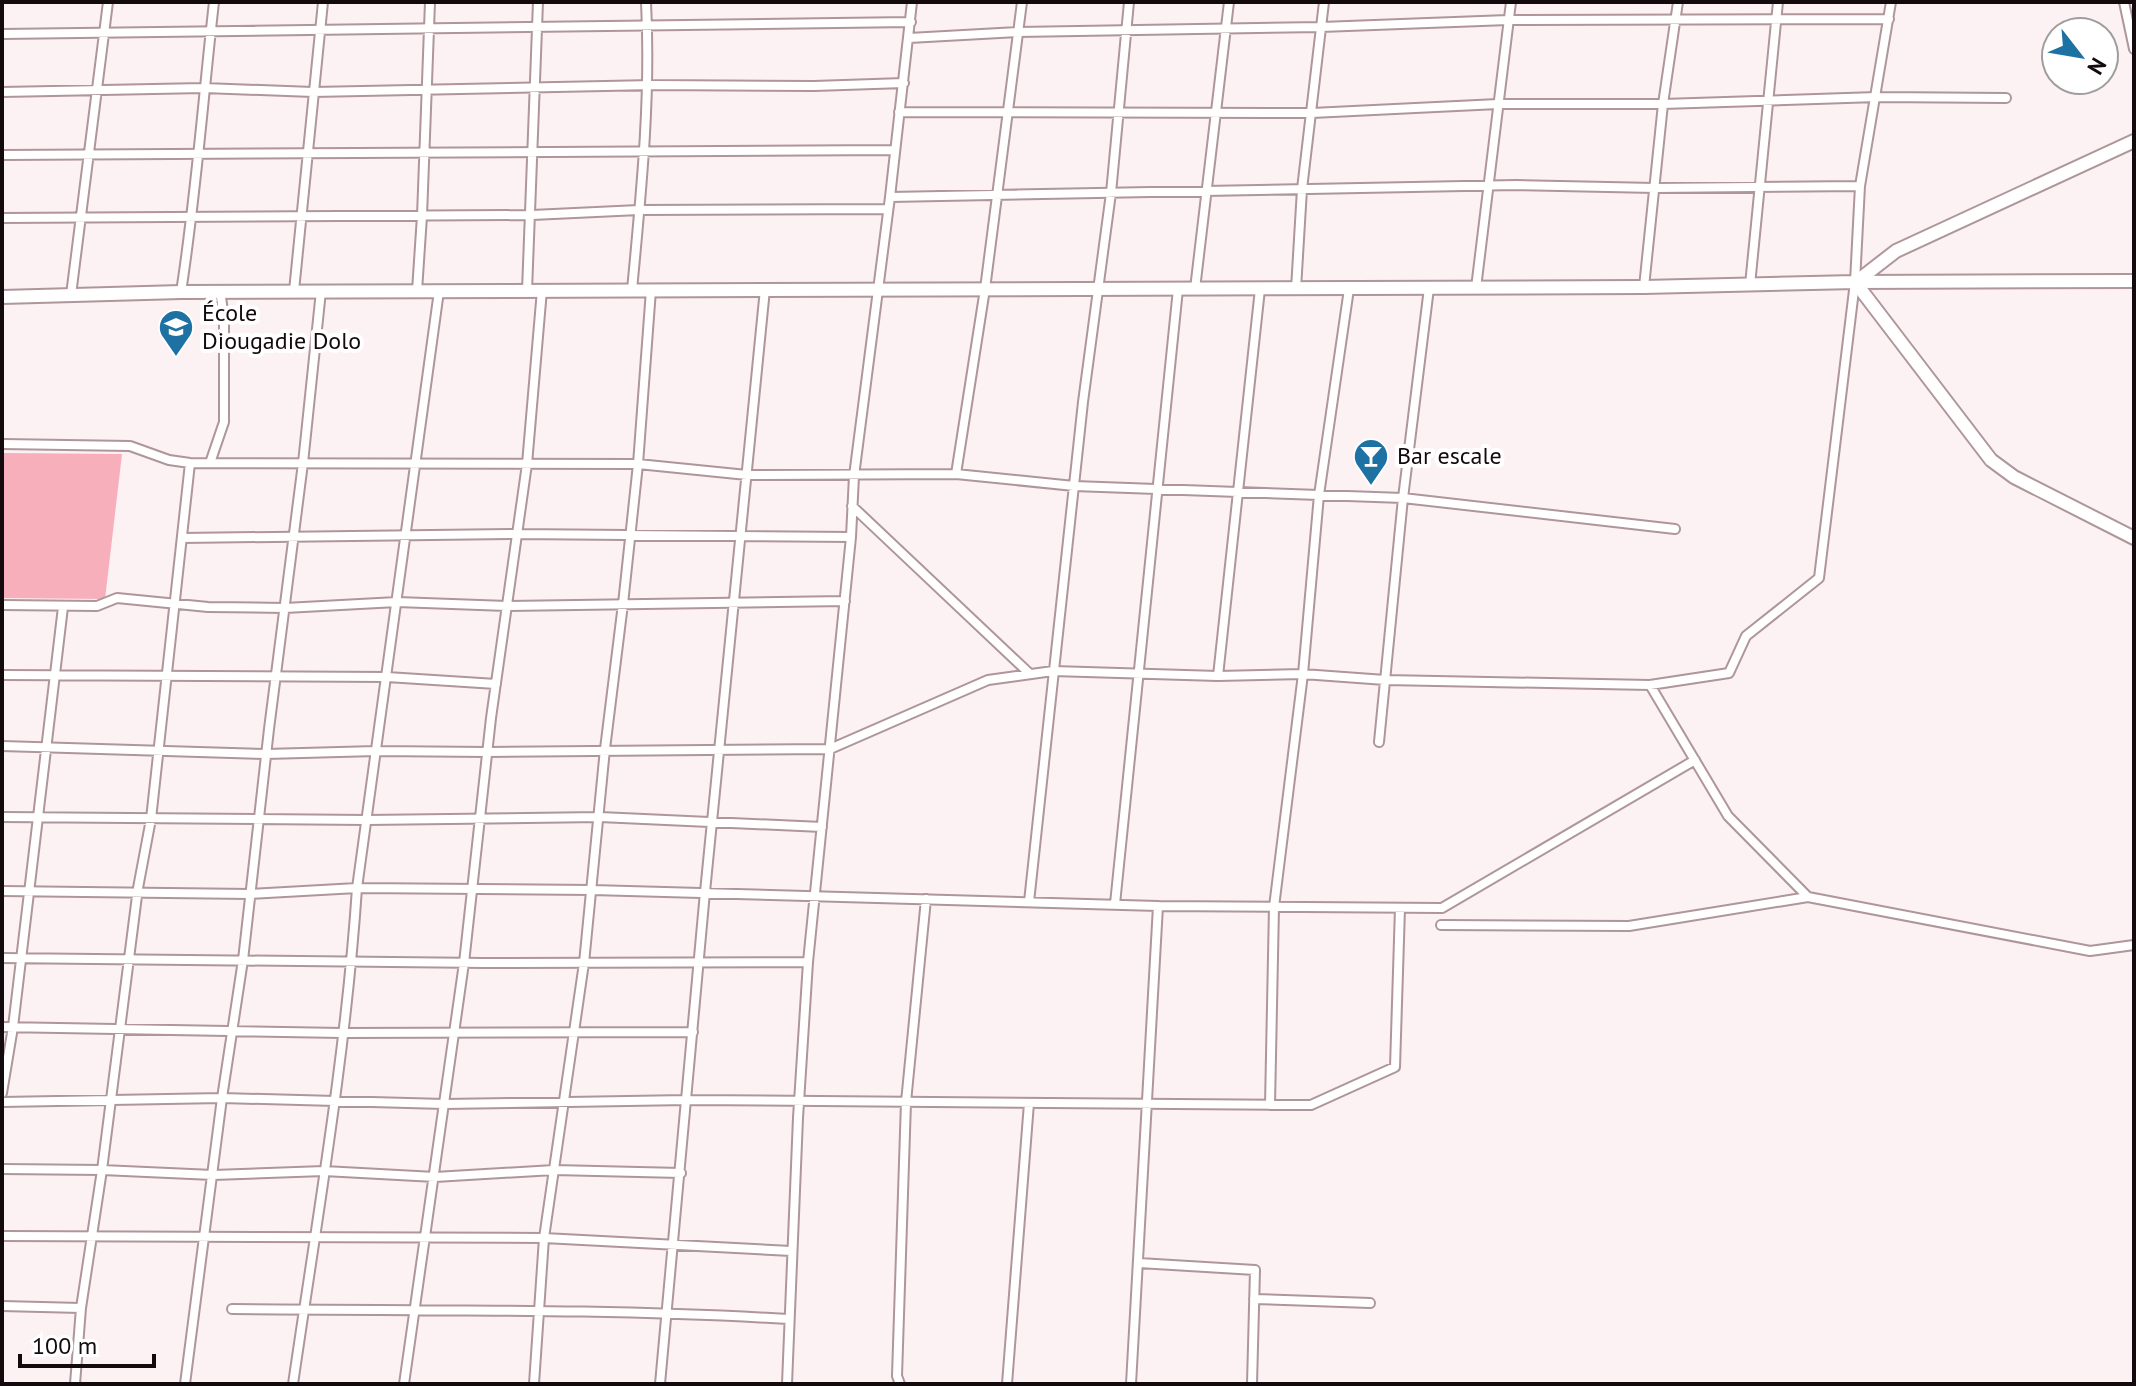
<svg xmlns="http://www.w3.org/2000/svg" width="2136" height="1386" viewBox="0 0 2136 1386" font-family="'PT Sans',sans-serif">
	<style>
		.green { fill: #f6afbb }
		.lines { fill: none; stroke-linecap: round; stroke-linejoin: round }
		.street-casing { stroke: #ae969a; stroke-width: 12 }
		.secondary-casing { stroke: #ae969a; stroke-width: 16 }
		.street { stroke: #fff; stroke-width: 8 }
		.secondary { stroke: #fff; stroke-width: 12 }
		.labels { text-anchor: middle; stroke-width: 8; stroke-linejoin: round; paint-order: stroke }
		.poi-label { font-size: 24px; fill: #120a0c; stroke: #fff; text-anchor: start }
	</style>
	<rect width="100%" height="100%" fill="#fcf1f3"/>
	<path class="green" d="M2 453 122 454 105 599 2 598Z"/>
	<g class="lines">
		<g class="street-casing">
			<path id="street" d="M2124 2 2134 49
				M2 34 911 22
				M909 38 1018 32 1321 27 1508 20 1889 19
				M2 92 204 88 313 92 653 85 814 86 904 83
				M899 112 1312 113 1498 104H1663L1877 97 2006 98
				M2 155 894 150
				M890 197 1516 185 1655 188 1860 186
				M2 218 532 215 639 210 888 209
				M1750 285 1778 2
				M1644 287 1663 104 1678 2
				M1476 288 1511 2
				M1195 289 1229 2
				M1296 289 1302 189 1324 2
				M632 290C641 194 651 99 646 2
				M294 291 323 2
				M417 291 422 216 430 2
				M527 291 538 2
				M181 292C196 196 203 99 214 2
				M71 295 108 2
				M2 444 130 446 169 460 190 463 638 464 747 475 956 474 1074 486 1403 498 1675 529
				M210 463 224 422V317L220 291
				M956 474 985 289 1022 2
				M852 506 1030 674
				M182 538 517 534 851 537
				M2 605 97 606 117 598 208 607 285 608 397 602 507 606 845 601
				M2 675 387 677 496 684
				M1218 676 1260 289
				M1650 685 1728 816 1808 897 2090 951 2134 945
				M1379 742 1403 498 1429 288
				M2 746 266 754 376 751 487 752 830 749 988 680 1053 671 1218 676 1303 674 1385 680 1650 685 1729 673 1746 636 1819 578 1855 282 1860 186 1891 2
				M2 817 367 820 600 817 822 827
				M2 891 250 894 357 888 592 890 1158 906 1442 908 1695 760
				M1029 902 1083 402 1111 193 1129 2
				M1115 904 1178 289
				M1441 925 1629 926 1808 897
				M2 958 484 963 808 962 798 1118 787 1384
				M808 962 851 537 854 476 890 197 912 2
				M2 1027 342 1033 693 1032
				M2 1093 13 1027 63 607
				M2 1102 222 1098 444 1104 687 1100 1311 1105 1395 1067 1400 908
				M1270 1105 1274 907 1303 674 1319 495 1349 289
				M2 1169 102 1170 213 1175 324 1171 435 1177 554 1170 681 1173
				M2 1236 544 1238 791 1251
				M1139 1263 1255 1270 1252 1384
				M1254 1299 1370 1303
				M2 1306 81 1308
				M232 1309C418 1311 602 1308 788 1319
				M75 1384 81 1308 102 1170 138 888 151 819 190 463
				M185 1384 222 1098 243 960 269 729 303 463 321 291
				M293 1384C317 1219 346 1054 357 888L439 291
				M404 1384 464 963 491 718 527 464 542 290
				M534 1384 544 1238 584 963 605 749 623 604 638 464 651 290
				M660 1384 705 892 765 289
				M900 1384 897 1376 906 1102 926 899
				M1007 1384 1029 1103
				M1131 1384 1158 906"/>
		</g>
		<g class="secondary-casing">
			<path id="secondary" d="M1855 282 1991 460 2014 477 2134 538
				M1856 282 1896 251 2134 141
				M2 297 181 292 1644 287 1855 282 2134 281"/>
		</g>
		<use href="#street" class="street"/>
		<use href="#secondary" class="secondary"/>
	</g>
	<defs>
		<g id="school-pin" transform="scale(1.8)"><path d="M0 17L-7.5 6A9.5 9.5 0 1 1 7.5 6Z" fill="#1e72a3" stroke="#fff"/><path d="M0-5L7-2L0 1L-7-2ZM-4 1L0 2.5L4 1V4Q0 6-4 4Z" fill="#fff"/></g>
		<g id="bar-pin" transform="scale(1.8)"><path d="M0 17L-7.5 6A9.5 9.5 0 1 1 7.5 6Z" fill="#1e72a3" stroke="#fff"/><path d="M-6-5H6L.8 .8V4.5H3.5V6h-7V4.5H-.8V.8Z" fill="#fff"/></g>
	</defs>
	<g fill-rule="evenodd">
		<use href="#school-pin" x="176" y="327"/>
		<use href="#bar-pin" x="1371" y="456"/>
	</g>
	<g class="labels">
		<g class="poi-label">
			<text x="202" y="321">École<tspan x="202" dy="28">Diougadie Dolo</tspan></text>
			<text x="1397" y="464">Bar escale</text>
		</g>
	</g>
	<rect width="2136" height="1386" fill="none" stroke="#120a0c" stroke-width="8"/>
	<g transform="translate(2080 56) rotate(121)"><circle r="38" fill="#ffffff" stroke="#a09d9e" stroke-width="2"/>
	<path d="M0-6L14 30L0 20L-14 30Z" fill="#1e72a3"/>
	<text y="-12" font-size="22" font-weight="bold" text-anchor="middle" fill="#120a0c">N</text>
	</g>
	<path d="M20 1354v12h134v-12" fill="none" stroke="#120a0c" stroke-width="4"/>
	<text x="32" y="1354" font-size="24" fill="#120a0c" stroke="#ffffff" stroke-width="6" paint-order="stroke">100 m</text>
</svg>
